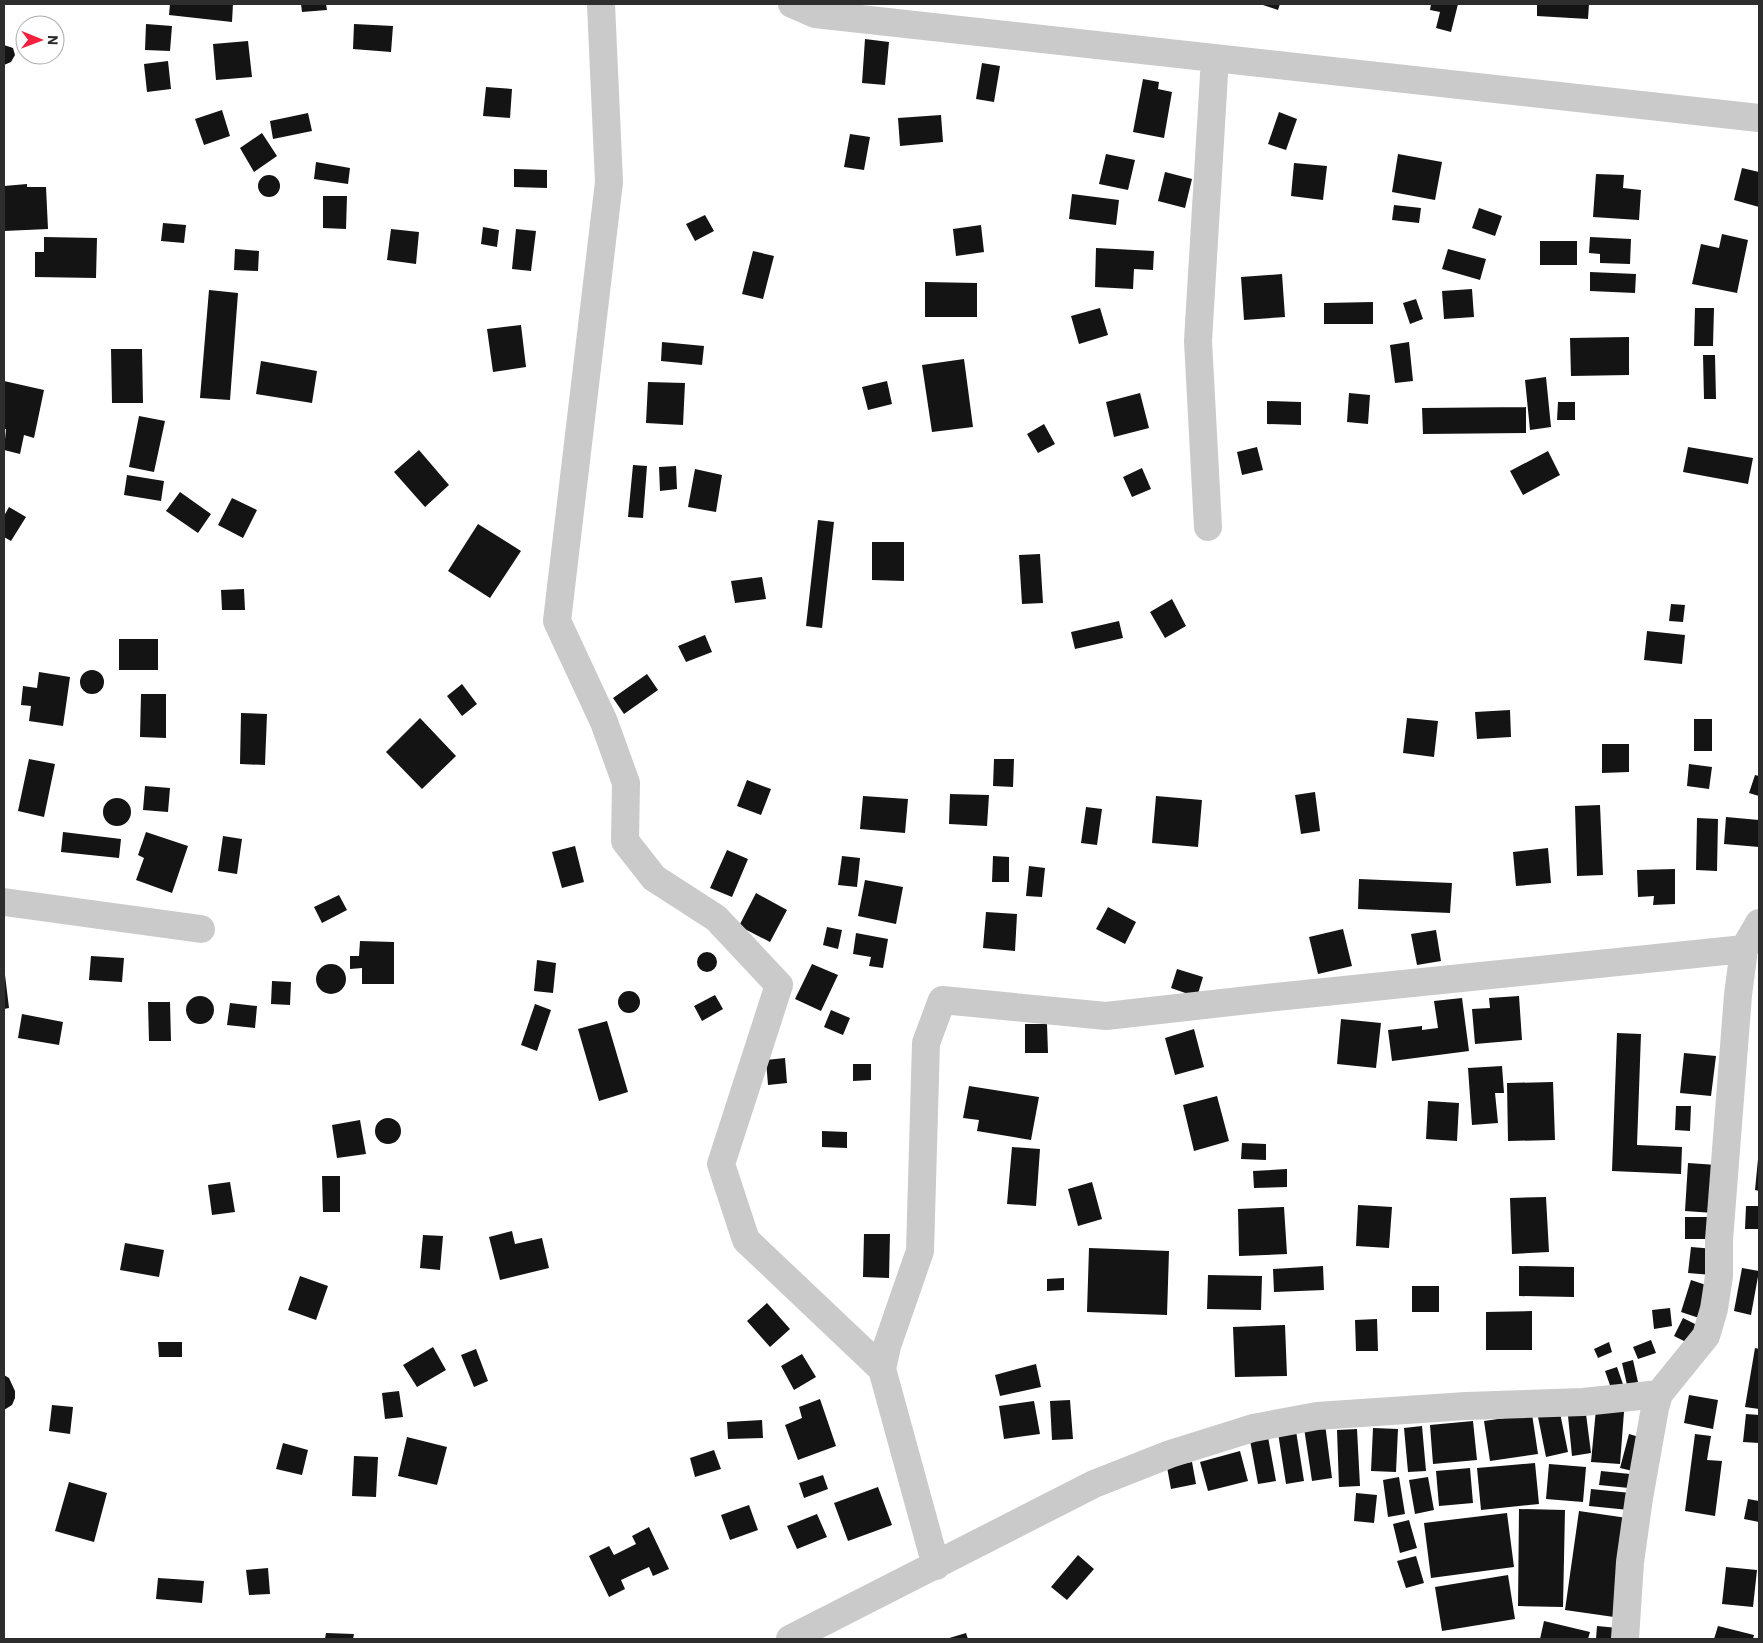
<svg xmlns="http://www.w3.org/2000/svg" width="1763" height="1643" viewBox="0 0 1763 1643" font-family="'IBM Plex Sans',sans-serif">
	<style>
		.building { fill: #141414 }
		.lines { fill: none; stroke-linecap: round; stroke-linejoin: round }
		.minor { stroke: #cacaca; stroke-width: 28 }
	</style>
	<rect width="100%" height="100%" fill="#fff"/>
	<path class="building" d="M170 4H233L232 22 169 15Z
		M301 4H326L327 10 302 12Z
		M1260 4H1280L1278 10Z
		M1431 4H1458L1451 32 1436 28 1440 12 1430 10Z
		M1537 4H1589L1588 19 1537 16Z
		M146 24 172 26 170 51 145 50Z
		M354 24 393 26 391 52 353 49Z
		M865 39 889 42 885 85 862 83Z
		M248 41 252 77 216 80 213 44Z
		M4 45 13 48 15 55 11 62 4 65Z
		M168 61 171 89 147 92 144 64Z
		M982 63 1000 66 994 102 976 99Z
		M1143 79 1159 82 1158 89 1172 92 1164 138 1133 132Z
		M486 87 512 89 510 118 483 116Z
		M222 110 230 136 204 145 195 119Z
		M1279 112 1297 119 1286 150 1268 144Z
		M308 113 312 131 273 139 270 121Z
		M941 115 943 142 900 146 898 118Z
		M262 133 277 156 254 172 240 148Z
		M850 134 870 137 864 170 844 167Z
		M1106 154 1135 160 1128 190 1099 184Z
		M1398 154 1442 162 1435 200 1392 192Z
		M316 162 350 168 348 184 314 179Z
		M1294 163 1327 166 1323 200 1291 196Z
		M1742 168 1759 172V207L1734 200Z
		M514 169 547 170V188L514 187Z
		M1165 172 1192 179 1185 208 1158 201Z
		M1596 174 1624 175 1623 188 1641 190 1639 220 1593 217Z
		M258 186a11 11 0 1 1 22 0a11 11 0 1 1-22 0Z
		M27 184V187H46L48 229 4 231V186Z
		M1072 194 1119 200 1116 225 1069 219Z
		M323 196H347L346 229 323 228Z
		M1394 205 1421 208 1419 223 1392 220Z
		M1479 208 1502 216 1495 236 1472 228Z
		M705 215 714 231 695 241 686 224Z
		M163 223 186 225 184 243 161 241Z
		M981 225 984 252 956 256 953 229Z
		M483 227 499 230 497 247 481 244Z
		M391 229 419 232 416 264 387 260Z
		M516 229 536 231 531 271 512 269Z
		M1722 234 1748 240 1737 293 1692 284 1701 244 1719 248Z
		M44 237 97 238 96 278 35 277V252H44Z
		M1590 237 1631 239 1630 264 1600 263V254L1589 253Z
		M1540 241H1577V265H1540Z
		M1096 248 1154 251 1153 270 1134 269 1133 289 1095 287Z
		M235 249 259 251 258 271 234 270Z
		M1448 249 1486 259 1480 280 1442 269Z
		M753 251 774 256 763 299 742 294Z
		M1590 272 1636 274 1635 293 1590 291Z
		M1282 274 1285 317 1244 320 1241 277Z
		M925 282 977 283V317H925Z
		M1472 289 1474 317 1444 319 1442 291Z
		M209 290 238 293 230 400 200 398Z
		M1416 299 1423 319 1410 324 1403 303Z
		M1373 302V324H1324V303Z
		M1100 308 1108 335 1079 344 1071 316Z
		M1695 308H1714L1713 346H1694Z
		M521 325 526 367 493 372 487 329Z
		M1629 337V375L1571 376 1570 338Z
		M662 342 704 346 702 365 661 361Z
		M1409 342 1413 381 1395 383 1390 345Z
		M111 349H142L143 403H112Z
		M1703 355H1715L1716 399H1704Z
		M964 359 973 427 932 432 922 365Z
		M261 361 317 371 312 403 256 394Z
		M1546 377 1551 427 1530 430 1525 380Z
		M4 381 44 390 34 438 24 435 20 454 4 450 6 429H4Z
		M887 381 892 404 868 410 862 387Z
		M648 382 685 383 683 425 646 423Z
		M1140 393 1149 428 1114 437 1106 402Z
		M1349 393 1370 395 1368 424 1347 422Z
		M1267 401 1301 402V425L1267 424Z
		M1558 402H1575V420H1557Z
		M1526 407V433L1423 434 1422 408Z
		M139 416 165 421 154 472 129 467Z
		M1044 424 1055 444 1038 453 1027 434Z
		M1257 447 1263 470 1242 475 1237 452Z
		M1688 447 1753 458 1748 484 1683 472Z
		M419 450 449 485 425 507 394 472Z
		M1548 451 1560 475 1523 495 1510 471Z
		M633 465 647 466 643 518 628 517Z
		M676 466 677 489 660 491 659 467Z
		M1142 468 1151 489 1132 497 1123 477Z
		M695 469 722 475 716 512 688 507Z
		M127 475 164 481 161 501 124 495Z
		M180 492 211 514 198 533 166 511Z
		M232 498 257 510 243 538 218 525Z
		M9 507 26 517 11 541 4 537V516Z
		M818 520 834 522 822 628 806 626Z
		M478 524 521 551 490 598 448 571Z
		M872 542H904V581L872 580Z
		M1040 554 1043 603 1022 604 1019 555Z
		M762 577 766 599 735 603 731 581Z
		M244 589 245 610H222L221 590Z
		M1172 599 1186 626 1165 638 1150 612Z
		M1671 604 1685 605 1683 622 1669 621Z
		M1119 621 1123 638 1075 649 1071 632Z
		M1647 631 1685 635 1682 664 1644 660Z
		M705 635 712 652 686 662 678 646Z
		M119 639H158V670H119Z
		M80 682a12 12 0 1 1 24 0a12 12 0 1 1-24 0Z
		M39 672 70 677 63 726 29 721 31 706 21 705 23 686 37 688Z
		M647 674 658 690 624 714 613 698Z
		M462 684 477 704 462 716 447 696Z
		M141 694H166V738L140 737Z
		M1510 710 1511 737 1477 739 1475 712Z
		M241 713 267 714 265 765 240 764Z
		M420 718 456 756 422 789 386 752Z
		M1407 718 1438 721 1434 757 1403 753Z
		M1694 719H1712V751H1694Z
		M1602 744H1629V772L1602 773Z
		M29 759 55 764 44 817 18 811Z
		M994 759H1014L1013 787 993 786Z
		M1689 764 1712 767 1709 789 1687 786Z
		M1755 775 1759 776V796L1749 793Z
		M747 780 771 789 761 815 737 806Z
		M145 786 170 788 168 812 143 810Z
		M1315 792 1320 831 1301 834 1295 795Z
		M950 794 989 795 987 826 949 824Z
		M863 796 908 799 905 833 860 829Z
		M1156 796 1202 800 1198 847 1152 843Z
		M103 812a14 14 0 1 1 28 0a14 14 0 1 1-28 0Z
		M1600 805 1603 875 1577 876 1575 806Z
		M1086 807 1102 809 1097 845 1081 843Z
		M1726 817 1759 820V847L1724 844Z
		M1697 818 1718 819 1717 871 1696 870Z
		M63 832 121 839 119 858 61 852Z
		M146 832 188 846 172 893 136 880 144 858 138 855Z
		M223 836 242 839 237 874 218 871Z
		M575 846 584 882 562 888 552 852Z
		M1548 848 1551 883 1516 886 1513 852Z
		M727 850 748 859 732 897 710 888Z
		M842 856 860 858 857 887 838 885Z
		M993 856 1009 857V882H992Z
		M1029 866 1045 868 1042 897 1026 896Z
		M1675 869V904L1653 905 1654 896 1638 897 1637 870Z
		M1359 879 1452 883 1450 913 1358 909Z
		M865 880 903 887 896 924 858 916Z
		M756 893 787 910 770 942 739 926Z
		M339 895 347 910 322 923 314 907Z
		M1108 907 1136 922 1125 944 1096 929Z
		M986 912 1017 914 1015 951 983 948Z
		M827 927 842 930 838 949 823 945Z
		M1343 929 1352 966 1318 974 1309 937Z
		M1436 930 1441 961 1417 965 1411 934Z
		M856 933 888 939 883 968 869 966 871 957 853 954Z
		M360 941 394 942V984H362V968L350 969V956H359Z
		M697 962a10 10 0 1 1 20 0a10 10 0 1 1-20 0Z
		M91 956 124 958 122 982 89 980Z
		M537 960 556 963 553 993 534 991Z
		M812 964 838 975 821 1011 795 999Z
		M316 979a15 15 0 1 1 30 0a15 15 0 1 1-30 0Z
		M1177 969 1203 977 1197 997 1171 988Z
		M4 975H5L9 1008 4 1009Z
		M272 981 291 982 290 1005 271 1004Z
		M618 1002a11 11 0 1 1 22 0a11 11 0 1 1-22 0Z
		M715 995 723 1009 702 1021 694 1006Z
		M186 1010a14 14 0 1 1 28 0a14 14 0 1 1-28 0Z
		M1519 996 1522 1040 1475 1044 1472 1009 1490 1008 1489 998Z
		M1462 998 1469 1051 1392 1061 1388 1030 1422 1026V1030L1438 1028 1434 1001Z
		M148 1002H170L171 1041H149Z
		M230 1003 257 1006 255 1028 227 1025Z
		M535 1004 551 1010 537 1051 521 1045Z
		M831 1010 850 1018 843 1035 824 1027Z
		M22 1014 63 1022 59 1045 18 1038Z
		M1341 1019 1381 1023 1376 1068 1337 1064Z
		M607 1021 628 1092 599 1101 578 1029Z
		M1025 1024H1047L1048 1053H1025Z
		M1194 1029 1204 1067 1175 1075 1165 1038Z
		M1617 1033 1641 1034 1637 1145 1682 1147 1681 1174 1612 1171Z
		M1684 1053 1716 1056 1711 1096 1680 1093Z
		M785 1058 787 1083 768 1085 766 1060Z
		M853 1064H871V1080L853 1081Z
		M1502 1066 1504 1093H1495L1498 1123 1472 1125 1468 1068Z
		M1553 1082 1555 1140 1508 1141 1507 1083Z
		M969 1086 1039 1097 1031 1140 977 1131 979 1120 963 1118Z
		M1217 1096 1229 1141 1194 1151 1183 1105Z
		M1428 1101 1459 1103 1457 1141 1426 1139Z
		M1676 1106H1691L1690 1131 1675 1130Z
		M375 1131a13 13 0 1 1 26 0a13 13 0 1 1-26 0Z
		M360 1120 366 1154 337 1158 332 1125Z
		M822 1131 847 1132V1148L822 1147Z
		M1242 1143 1266 1144V1160L1241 1159Z
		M1012 1147 1040 1149 1036 1206 1007 1204Z
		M1758 1159H1759V1191L1755 1190Z
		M1688 1163 1717 1165 1714 1213 1685 1211Z
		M1287 1169V1187L1254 1188 1253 1171Z
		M322 1176H340V1212H323Z
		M230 1182 235 1212 212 1215 208 1185Z
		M1092 1182 1102 1219 1078 1226 1068 1189Z
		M1546 1197 1549 1252 1512 1254 1510 1198Z
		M1358 1205 1392 1207 1389 1248 1356 1246Z
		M1746 1206H1759V1229H1745Z
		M1284 1207 1287 1254 1239 1256 1238 1209Z
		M1685 1217H1716L1717 1239H1685Z
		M512 1231 515 1244 542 1238 549 1268 500 1280 489 1237Z
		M864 1234H890L889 1278 863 1277Z
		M423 1235 443 1236 440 1270 420 1268Z
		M125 1243 164 1250 159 1277 120 1270Z
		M1691 1247 1715 1249 1712 1275 1688 1273Z
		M1089 1248 1169 1251 1167 1315 1087 1312Z
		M1323 1266 1324 1290 1274 1292 1273 1269Z
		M1519 1266 1574 1267V1297L1519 1296Z
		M1742 1268 1759 1271 1751 1315 1734 1311Z
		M1208 1275 1262 1276 1261 1310 1207 1309Z
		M300 1276 328 1286 316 1320 288 1310Z
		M1064 1278V1290L1047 1291V1279Z
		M1691 1280 1709 1286 1699 1318 1681 1312Z
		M1412 1286H1439V1312H1412Z
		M767 1303 790 1329 770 1347 747 1321Z
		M1670 1308 1672 1326 1654 1329 1652 1310Z
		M1532 1311V1350H1486V1312Z
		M1683 1318 1699 1326 1690 1344 1674 1336Z
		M1377 1319 1378 1351H1356L1355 1320Z
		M1285 1325 1287 1376 1235 1377 1233 1327Z
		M1651 1340 1656 1353 1638 1359 1633 1347Z
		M158 1342H182V1357H159Z
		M1609 1342 1612 1352 1598 1358 1594 1349Z
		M433 1347 446 1370 417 1387 403 1365Z
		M1755 1348 1759 1349V1409L1745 1407Z
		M476 1349 488 1381 474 1387 461 1355Z
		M802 1354 816 1377 794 1390 781 1366Z
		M1633 1360 1638 1382 1627 1385 1622 1363Z
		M1036 1364 1041 1387 1000 1396 995 1375Z
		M1617 1367 1624 1387 1612 1391 1605 1371Z
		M4 1375 9 1378 15 1391V1398L12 1405 4 1410Z
		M399 1391 403 1417 385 1419 382 1393Z
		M1689 1395 1718 1400 1713 1429 1684 1423Z
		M820 1399 836 1446 798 1460 785 1425 802 1418 799 1407Z
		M1070 1400 1073 1439 1052 1440 1050 1401Z
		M1034 1401 1040 1434 1004 1439 999 1406Z
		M52 1405 73 1407 70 1434 49 1431Z
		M1596 1409 1624 1412 1620 1464 1591 1462Z
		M1560 1413 1568 1452 1546 1457 1538 1417Z
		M1532 1414 1538 1454 1490 1461 1484 1421Z
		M1586 1414 1591 1453 1572 1456 1568 1416Z
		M1746 1414 1759 1415V1443L1743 1442Z
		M762 1420 763 1438 728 1439 727 1422Z
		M1473 1421 1477 1460 1433 1464 1430 1425Z
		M1325 1424 1332 1478 1312 1481 1304 1428Z
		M1422 1426 1426 1471 1408 1472 1404 1428Z
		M1373 1428 1398 1429 1396 1472 1371 1471Z
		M1357 1429 1360 1486 1339 1487 1337 1430Z
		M1296 1431 1304 1481 1286 1484 1278 1433Z
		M1629 1434 1646 1439 1637 1472 1620 1468Z
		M1695 1434 1711 1436 1707 1460 1722 1461 1715 1516 1685 1511Z
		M407 1437 447 1447 437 1485 398 1476Z
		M1268 1437 1276 1481 1258 1484 1250 1440Z
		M283 1443 308 1450 302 1475 276 1469Z
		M714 1450 721 1469 695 1477 690 1458Z
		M1240 1451 1248 1481 1208 1491 1200 1462Z
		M354 1456 378 1457 376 1497 352 1496Z
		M1192 1462 1196 1484 1171 1489 1167 1467Z
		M1535 1463 1539 1504 1481 1510 1477 1468Z
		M1549 1464 1586 1467 1583 1502 1546 1499Z
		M1470 1468 1473 1503 1439 1506 1436 1471Z
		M1601 1471 1630 1474 1629 1488 1599 1485Z
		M823 1475 828 1489 804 1498 799 1483Z
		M1399 1477 1405 1514 1388 1517 1383 1480Z
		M1428 1477 1434 1510 1415 1514 1409 1480Z
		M69 1482 107 1493 94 1542 55 1531Z
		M878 1487 892 1525 848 1541 834 1503Z
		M1591 1489 1631 1493 1629 1510 1589 1506Z
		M1356 1493 1377 1495 1374 1523 1354 1521Z
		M1748 1499 1759 1501V1522L1744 1519Z
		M749 1505 758 1530 730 1540 721 1515Z
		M1519 1509 1565 1510 1563 1607 1518 1606Z
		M1579 1511 1627 1518 1614 1617 1565 1610Z
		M1507 1513 1514 1567 1431 1578 1424 1523Z
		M817 1514 827 1537 797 1549 787 1526Z
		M1409 1520 1417 1548 1400 1553 1393 1524Z
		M649 1527 669 1569 653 1576 649 1567 621 1580 625 1589 609 1597 589 1556 609 1546 614 1555 636 1544 632 1536Z
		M1078 1555 1094 1569 1067 1600 1051 1587Z
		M1416 1556 1424 1583 1406 1588 1397 1561Z
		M1726 1567 1757 1570 1753 1607 1722 1604Z
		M268 1568 270 1594 249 1595 246 1570Z
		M1508 1575 1515 1619 1442 1631 1435 1587Z
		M158 1578 204 1581 202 1603 156 1599Z
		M1544 1621 1590 1632 1588 1639H1540Z
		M1597 1626 1618 1628 1617 1639H1596Z
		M1718 1626 1754 1635 1753 1639H1714Z
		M326 1633 354 1634 353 1639H325Z
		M966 1633 968 1639H946Z"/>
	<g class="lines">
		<path class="minor" d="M601 4 609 182 557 621 604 722 626 783 625 841 654 878 716 918 779 985 721 1164 746 1240 882 1369 936 1566
			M792 4 815 14 1759 118
			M1208 527 1198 341 1215 58
			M4 902 201 929
			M882 1369 887 1346 920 1251 926 1043 942 1000 1106 1016 1276 997 1744 949
			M790 1639 1094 1484 1170 1454 1253 1428 1317 1416 1466 1406 1583 1402 1659 1394
			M1625 1639 1630 1562 1639 1498 1655 1408 1659 1394 1706 1336 1714 1309 1719 1276V1240L1738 995 1744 949 1759 923"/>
	</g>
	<rect width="1763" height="1643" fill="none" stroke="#2d2d2d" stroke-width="10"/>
	<g transform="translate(40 40) rotate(91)"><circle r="24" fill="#ffffff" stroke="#ababab"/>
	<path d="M0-4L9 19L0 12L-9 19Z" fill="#f51f3e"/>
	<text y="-8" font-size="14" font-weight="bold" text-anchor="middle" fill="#2d2d2d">N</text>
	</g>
</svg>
